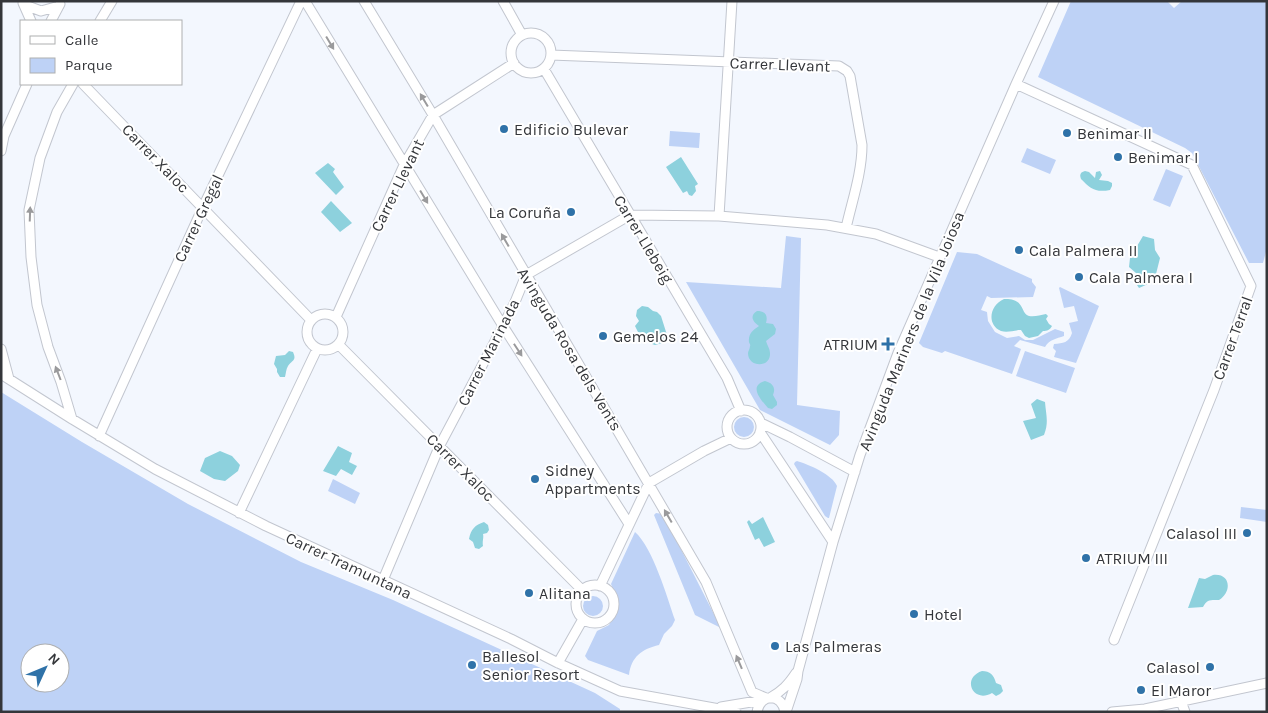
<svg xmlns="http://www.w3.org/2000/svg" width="1268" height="713" viewBox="0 0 1268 713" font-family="Karla,sans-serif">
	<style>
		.green { fill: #bed2f6; fill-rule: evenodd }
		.water { fill: #8dd1dd }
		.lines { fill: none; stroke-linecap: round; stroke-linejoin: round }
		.street-casing { stroke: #c2c6cf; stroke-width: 11 }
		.street { stroke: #fff; stroke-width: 9 }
		.oneway { fill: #9a9a9c }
		.poi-dot { fill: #2f72a8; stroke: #fff; stroke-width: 2 }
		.labels { text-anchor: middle; stroke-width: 4; stroke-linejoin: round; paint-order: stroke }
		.street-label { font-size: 16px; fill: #34363a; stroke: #fff }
		.poi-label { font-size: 16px; fill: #34363a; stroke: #fff; text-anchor: start }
	</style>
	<rect width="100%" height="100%" fill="#f3f7fe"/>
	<path class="green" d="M1071 1H1167L1174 8 1182 1H1267V248L1263 263H1249L1192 153 1185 148 1038 77Z
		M670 131 700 133 699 148 669 146Z
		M1027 148 1056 160 1050 174 1021 162Z
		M1166 169 1183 176 1170 207 1153 200Z
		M786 236 801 238 797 405 840 411 839 435 830 445 760 410 686 282 781 288Z
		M957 252 977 254 1032 279V282L1036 287 1033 297 991 298 987 296 981 310 987 312 988 321 995 332 1007 338 1019 336 1025 340H1033L1055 329 1064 332V336C1056 339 1050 339 1045 347L1020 340 1014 346 1021 349 1012 374 945 351 942 353 923 347 919 343Z
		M1060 287 1099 306 1076 363 1054 357 1056 351 1053 348 1054 344C1063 343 1069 343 1072 333L1069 323 1078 321 1074 306 1064 308 1059 288Z
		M1025 351 1075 368 1066 393 1016 376Z
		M1 392 82 442 188 504 301 562 393 600 595 693 620 709V712H1ZM30 653H60V683H30Z
		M734 427a10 10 0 1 1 20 0a10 10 0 1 1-20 0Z
		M797 461C808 464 833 475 837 486L829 518H828L825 516 794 464 795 462Z
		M333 479 360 493 355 504 328 491Z
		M1241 507 1267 510V522L1240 518Z
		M656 513 663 514 721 628 695 615 654 515Z
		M635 532C653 548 667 597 675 620L672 626 664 634 659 645C642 649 631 657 629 675L588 660 585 656 597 631 609 625 617 611 618 601 611 584Z
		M583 606a10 10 0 1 1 20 0a10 10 0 1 1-20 0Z"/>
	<path class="water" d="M681 157 698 184 695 186 696 191 692 196 689 195 687 191 683 193 666 167Z
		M328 163 335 169 333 172 344 187 336 195 315 173Z
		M1085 171 1089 172 1095 178 1096 172 1100 171 1102 175 1099 180 1108 181 1112 183V186L1110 190C1095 193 1090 188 1081 179 1079 174 1081 172 1085 171Z
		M331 201 352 223 340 232 321 212Z
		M1143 236 1154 239 1155 250 1160 258 1156 274 1150 277 1148 284 1139 288 1135 282 1136 273 1129 267 1130 258Z
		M1004 299C1026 298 1020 314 1029 316 1035 317 1040 315 1046 314L1048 316 1046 319 1049 324 1052 326C1050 330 1047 331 1043 331L1038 336 1029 338 1025 336 1021 330C1014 330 1008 333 1001 331 986 324 990 305 1004 299Z
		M642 306 648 307 653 311 657 312 661 316 667 335 662 343 655 345 649 343 644 334 638 332 635 326 639 321 636 316 637 310Z
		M757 311C766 311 768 316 766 323L773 324 776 329 775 334 766 341C767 345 770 349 770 353 771 368 748 368 748 353 748 351 750 349 750 346 751 345 749 343 749 342 748 334 753 330 759 326 753 322 749 316 757 311Z
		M289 351 293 352C297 361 292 360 288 366 286 369 286 373 285 377H280L277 372V369L274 364 276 356 285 355Z
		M765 381C773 383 776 388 773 395L777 402V405L772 409 768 408C761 400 748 386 765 381Z
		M1037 399 1045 402C1046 415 1049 422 1044 435L1031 440 1023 421 1036 418 1031 404Z
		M338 446 352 453 349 462 357 466 352 475 341 469 336 476 323 471Z
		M220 451 232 456 240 465 238 471 225 481 214 479 200 471 205 458Z
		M763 517 775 542 764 547 759 538 755 540 747 522 749 520 752 524Z
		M484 522 488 525 489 530 487 533 483 534C484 538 482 541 483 546L479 549 475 548 473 542 469 539C471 529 475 525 484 522Z
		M1213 575C1231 573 1232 592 1219 600 1211 600 1207 599 1203 607L1188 608 1199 578 1205 579Z
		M982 671C990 671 994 675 996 683L1001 685 1003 691 1000 694 996 696 992 693C973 704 961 678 982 671Z"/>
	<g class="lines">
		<g class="street-casing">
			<path id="street" d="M305 1 503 326 629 524
				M364 1 433 115 706 582 752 692 766 698
				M503 1 522 35
				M23 3 31 21
				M25 5 41 11 59 6
				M51 21 60 4
				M100 21 112 1
				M511 53a20 20 0 1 1 40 0a20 20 0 1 1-40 0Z
				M551 55 839 66 847 71 850 76 862 145C862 173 852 201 846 228
				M544 69 727 378 741 411
				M83 84 311 320
				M1016 84 1192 165 1251 286 1214 390 1114 640
				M1 151 4 136 27 84
				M719 216 732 1
				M307 332a18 18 0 1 1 36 0a18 18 0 1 1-36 0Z
				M336 317 404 165 433 115 514 63
				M339 345 582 590
				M1 349 9 379
				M1 374 72 419 155 469 266 526 511 639 558 663 620 691 736 712
				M727 427a17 17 0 1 1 34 0a17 17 0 1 1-34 0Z
				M72 419 61 382 48 347 37 305 31 257 29 210 40 158 57 112 73 84
				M761 423 790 437 855 472
				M760 432 833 542
				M99 436 203 207 301 1
				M239 513 317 349
				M383 580 440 445 503 326 515 302 526 275 630 215 719 216 827 225 876 234 939 257
				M576 604a19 19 0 1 1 38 0a19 19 0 1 1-38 0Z
				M600 586 649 483 704 451 731 438
				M558 663 583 619
				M770 698C782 691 788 685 796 673
				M1181 701 1185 712
				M721 707 763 700
				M757 712C760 693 782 693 785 712
				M786 712 797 679 798 671 833 542 860 455 898 353 1016 84 1054 1
				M1112 712 1145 709 1267 683"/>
		</g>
		<use href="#street" class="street"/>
	</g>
	<defs><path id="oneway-solid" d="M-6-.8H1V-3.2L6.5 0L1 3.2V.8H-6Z" transform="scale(1.25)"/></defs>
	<g class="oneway">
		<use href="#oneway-solid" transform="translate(330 43) rotate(59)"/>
		<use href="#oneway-solid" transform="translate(424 100) rotate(-121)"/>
		<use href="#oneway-solid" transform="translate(424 197) rotate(59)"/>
		<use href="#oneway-solid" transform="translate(30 214) rotate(-88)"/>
		<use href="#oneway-solid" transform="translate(505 240) rotate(-120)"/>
		<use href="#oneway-solid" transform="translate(518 350) rotate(57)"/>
		<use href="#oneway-solid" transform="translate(58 373) rotate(-111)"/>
		<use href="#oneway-solid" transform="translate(668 516) rotate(-120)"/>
		<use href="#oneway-solid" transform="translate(739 662) rotate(-113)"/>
	</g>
	<g class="poi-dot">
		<circle cx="504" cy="129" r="5"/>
		<circle cx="1067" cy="133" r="5"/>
		<circle cx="1118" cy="157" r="5"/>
		<circle cx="571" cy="212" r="5"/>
		<circle cx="1019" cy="250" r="5"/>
		<circle cx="1079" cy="277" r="5"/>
		<circle cx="603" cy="336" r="5"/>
		<path d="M885.5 336.5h5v5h5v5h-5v5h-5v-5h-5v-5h5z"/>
		<circle cx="535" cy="479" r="5"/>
		<circle cx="1247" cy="533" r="5"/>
		<circle cx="1086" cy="558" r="5"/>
		<circle cx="529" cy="593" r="5"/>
		<circle cx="914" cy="614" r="5"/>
		<circle cx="775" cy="646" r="5"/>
		<circle cx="472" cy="665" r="5"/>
		<circle cx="1210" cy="667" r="5"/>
		<circle cx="1141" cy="690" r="5"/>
	</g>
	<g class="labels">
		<g class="street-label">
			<text transform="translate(780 64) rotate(2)" y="6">Carrer Llevant</text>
			<text transform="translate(156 158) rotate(46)" y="6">Carrer Xaloc</text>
			<text transform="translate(397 185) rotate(-64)" y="6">Carrer Llevant</text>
			<text transform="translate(198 218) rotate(-65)" y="6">Carrer Gregal</text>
			<text transform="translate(644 239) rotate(59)" y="6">Carrer Llebeig</text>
			<text transform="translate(911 331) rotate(-68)" y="6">Avinguda Mariners de la Vila Joiosa</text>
			<text transform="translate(1232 338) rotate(-70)" y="6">Carrer Terral</text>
			<text transform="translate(570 349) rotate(59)" y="6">Avinguda Rosa dels Vents</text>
			<text transform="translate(488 352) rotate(-63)" y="6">Carrer Marinada</text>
			<text transform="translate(461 467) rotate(45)" y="6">Carrer Xaloc</text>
			<text transform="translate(349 565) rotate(25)" y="6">Carrer Tramuntana</text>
		</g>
		<g class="poi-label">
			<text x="514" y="135">Edificio Bulevar</text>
			<text x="1077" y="139">Benimar II</text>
			<text x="1128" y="163">Benimar I</text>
			<text x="561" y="218" text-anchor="end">La Coruña</text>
			<text x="1029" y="256">Cala Palmera II</text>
			<text x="1089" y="283">Cala Palmera I</text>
			<text x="613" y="342">Gemelos 24</text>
			<text x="878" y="350" text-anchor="end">ATRIUM</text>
			<text x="545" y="476">Sidney<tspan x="545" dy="18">Appartments</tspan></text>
			<text x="1237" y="539" text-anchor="end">Calasol III</text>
			<text x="1096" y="564">ATRIUM III</text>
			<text x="539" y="599">Alitana</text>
			<text x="924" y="620">Hotel</text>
			<text x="785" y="652">Las Palmeras</text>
			<text x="482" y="662">Ballesol<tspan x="482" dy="18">Senior Resort</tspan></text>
			<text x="1200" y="673" text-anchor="end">Calasol</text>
			<text x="1151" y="696">El Maror</text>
		</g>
	</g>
	<rect width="1268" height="713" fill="none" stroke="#34363a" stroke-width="5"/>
	<rect x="20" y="20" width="162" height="65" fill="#ffffff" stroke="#aeafb0"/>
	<rect x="30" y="36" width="25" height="8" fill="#ffffff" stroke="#aeafb0"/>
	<text x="65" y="45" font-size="15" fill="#34363a">Calle</text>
	<rect x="30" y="58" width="25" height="15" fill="#bed2f6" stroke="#aeafb0"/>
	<text x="65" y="70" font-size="15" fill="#34363a">Parque</text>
	<g transform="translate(45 668) rotate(46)"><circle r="24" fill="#ffffff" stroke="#aeafb0"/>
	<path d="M0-4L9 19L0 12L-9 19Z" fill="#2f72a8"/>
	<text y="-8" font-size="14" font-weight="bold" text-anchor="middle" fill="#34363a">N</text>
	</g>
</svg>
